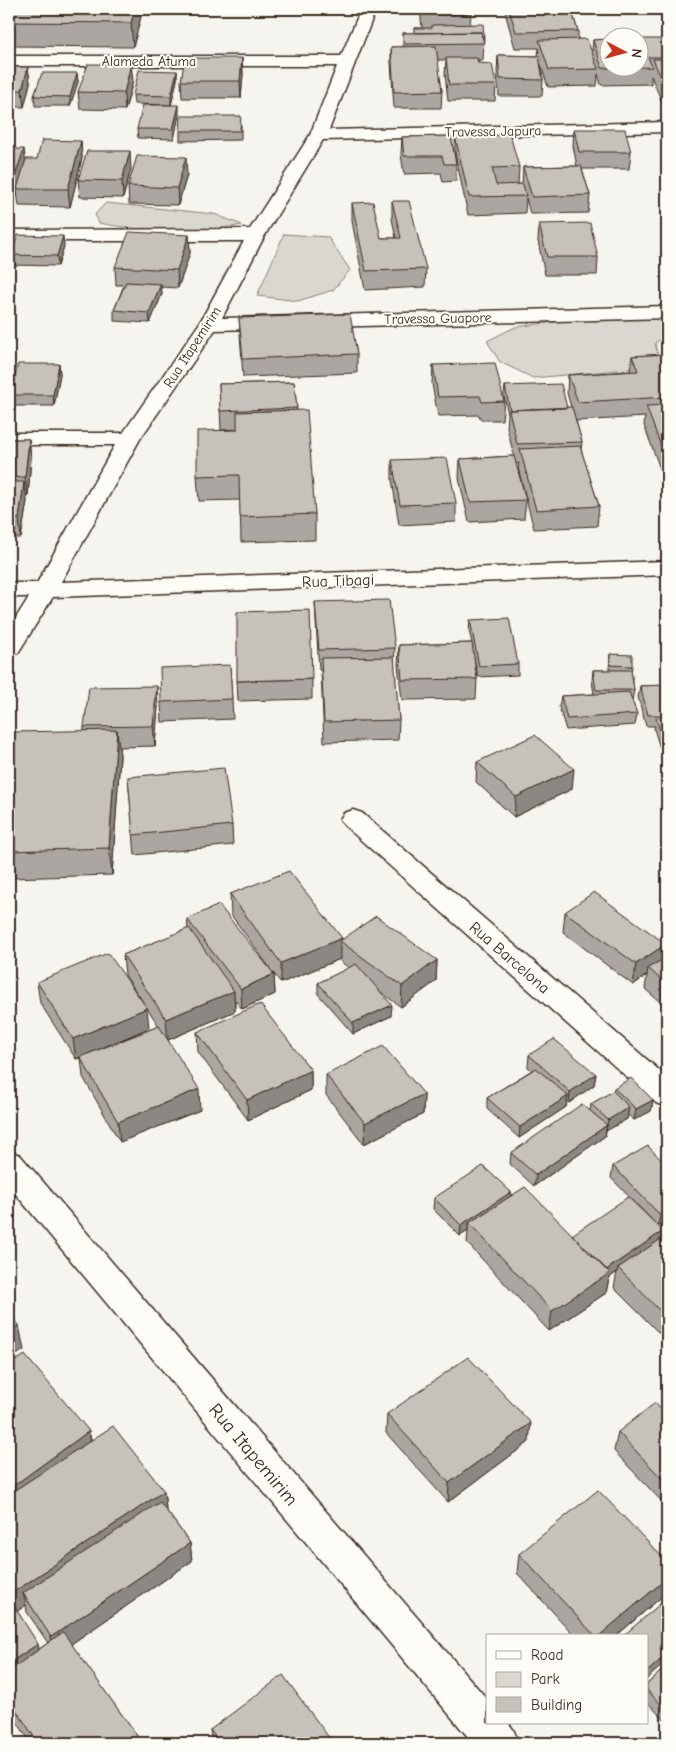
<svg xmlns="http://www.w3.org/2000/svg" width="676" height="1752" viewBox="0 0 676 1752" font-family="'Comic Neue',sans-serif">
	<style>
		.green { fill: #dad6d0; stroke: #8a8077 }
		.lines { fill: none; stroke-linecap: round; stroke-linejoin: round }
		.minor-casing { stroke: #3b2a1e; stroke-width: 3 }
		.minor { fill: #fdfcf7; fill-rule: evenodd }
		.wall { fill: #aba6a1; stroke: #3b2a1e; fill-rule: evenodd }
		.shaded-wall { fill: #8b8783; stroke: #3b2a1e }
		.building { fill: #c7c1bb; stroke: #3b2a1e }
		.labels { text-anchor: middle; stroke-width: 4; stroke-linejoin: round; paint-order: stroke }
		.far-street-label { font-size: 14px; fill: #3b2a1e; stroke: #fdfcf7 }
		.street-label { font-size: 16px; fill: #3b2a1e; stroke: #fdfcf7 }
		.near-street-label { font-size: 19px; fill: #3b2a1e; stroke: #fdfcf7 }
	</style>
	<rect width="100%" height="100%" fill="#f5f4ee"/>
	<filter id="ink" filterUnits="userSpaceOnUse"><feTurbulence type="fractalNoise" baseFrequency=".02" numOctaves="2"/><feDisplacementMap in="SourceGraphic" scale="10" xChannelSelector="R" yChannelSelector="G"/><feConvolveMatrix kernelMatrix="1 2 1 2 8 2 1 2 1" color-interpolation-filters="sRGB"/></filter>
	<g filter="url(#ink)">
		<path class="green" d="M106 203 214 214 242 225C195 234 145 232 99 223L95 214Z
			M284 234 328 237 350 270 333 290 298 301 257 296Z
			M667 308V336L655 343 660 366 533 378 500 362 487 341 515 327Z"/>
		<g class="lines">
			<g class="minor-casing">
				<path id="minor" d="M361 9H376L329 130 667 122V132L323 140 265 235 222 318 667 306V318L215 330 140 439 61 582 667 561V575L53 597 18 653 9 655V629L29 597H9V583H37L115 445H9V433H123L199 324 244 241H9V230L250 229 310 135 337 66H9V56H341Z
					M353 810 362 813 667 1077V1107L656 1103 344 825 340 819 344 813Z
					M9 1151 20 1155 487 1699V1723H508L513 1729 519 1743H473L9 1186Z"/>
			</g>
			<use href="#minor" class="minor"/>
		</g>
		<path class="wall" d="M9 9H143L133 47 9 46Z
			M420 9H470L471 14 470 24 484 37 483 60H478V63L496 85 495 101H448L445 74 446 60H437L442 91 441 108H394L391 63V47H403V33H414V28H422Z
			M506 9H571L578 31V40L592 53 593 40 638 39 667 49V107H664L651 76V84L601 85 598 74 597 86 548 87 541 65 543 80 542 96H499L497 72 498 55 538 56 539 48H515L506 16Z
			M242 58 243 74 241 98H182L181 81Z
			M9 67H28L30 83 24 107H9Z
			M177 71V80L171 105 134 104 133 95Z
			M77 73 78 82 70 106H35L34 96Z
			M133 81 125 110 80 109 78 92Z
			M179 114 174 139 138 138 137 129Z
			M241 125V140L180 141V131Z
			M574 129 631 152 629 169H582L590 195 588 213 530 214 526 198 525 213 468 215 455 153V136L519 167 518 184H522L523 167 577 166 573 146Z
			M451 136 456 164V181L443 182 441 173 404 174 401 154 402 137Z
			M81 141 82 158 70 207 19 206 17 192 11 212H9V149L25 162 37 159Z
			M131 169 123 198 80 197 78 180Z
			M187 175 178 205 129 204 128 186Z
			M392 201 426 269 425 287 365 290 352 221V203L381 238H396L392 219Z
			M539 224 598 257 597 275H545L538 241Z
			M189 235 190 253 178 288 161 287 162 294 150 323 114 321V310L124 285H116L115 267Z
			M64 246 58 266 12 265 11 255Z
			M239 318 357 354V373L243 377Z
			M667 354V488L644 425 645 417 576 421 582 442 581 450 599 506 597 526 534 529 518 468 519 463 516 464 526 500 524 519 469 522 459 478 460 459 514 456 507 428 508 414 504 396 505 386 567 408 571 407 567 393 568 375 630 371 632 356Z
			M59 364 60 374 54 406H11L10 395Z
			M433 365 504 401 502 420H481L479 415 438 416 432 384Z
			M294 382 297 410 315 514V540L241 542 240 500 199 501 197 476 237 430V429L221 430 219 384Z
			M9 439H29L31 458 28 496H26L27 501 21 538H9Z
			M392 460 456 503V522L399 525 392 479Z
			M315 602 395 648 394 666 399 720 398 740 324 742 321 670H319L316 622Z
			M470 620 518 664V675L478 677 474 658 477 679 476 699 402 700 398 665 399 645 472 643 469 631Z
			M610 654 632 666 631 673 634 690 632 701 637 714 635 725 566 730 559 707 561 696 594 694 592 681 593 670H609Z
			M230 665 233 719 162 722 161 702Z
			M312 679V699L238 701 237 681Z
			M667 685V748H660L654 729 655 726H646L638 697 640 686Z
			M158 706 155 746 119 747 120 756 112 875 9 878V771L84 730V727Z
			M477 762 572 789 514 817 476 782Z
			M128 777 232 825 233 845 135 855Z
			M230 894 342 940 437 960 436 981 401 1007 378 990 391 1016 353 1034 318 994V983L349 968 340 961V959L281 983 274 974 275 994 242 1009 235 1000V1011L168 1040 200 1110 120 1142 83 1077 81 1058 76 1059 40 1003 37 982 149 1028 101 1049 159 1026 125 975 123 955 188 929 187 919 270 968 231 915Z
			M565 912 666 944 663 959 667 957V1008L645 989 647 975 633 985 563 932Z
			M197 1032 311 1070V1090L248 1120 198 1052Z
			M529 1055 596 1074 594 1085 569 1103 567 1101 566 1107 519 1138 487 1109V1098L532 1070 528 1067Z
			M326 1075 424 1094 423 1114 364 1144 326 1095Z
			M614 1088 653 1100 651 1111 634 1120 628 1115 627 1119 606 1131 605 1136 534 1186 510 1164 511 1153 590 1111 591 1104 613 1092Z
			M613 1166 667 1220 658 1226 611 1178Z
			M511 1192V1197L572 1235 662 1238 667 1235V1341L614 1288 617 1272 609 1278 606 1293 549 1331 467 1243 468 1231 460 1236 433 1209 434 1198Z
			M9 1365 89 1431 91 1440 164 1491 166 1509V1510L190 1543 192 1561 71 1644 142 1743H31L9 1710ZM26 1605 27 1612 48 1643 39 1649 17 1611Z
			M387 1414 529 1442 448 1502 386 1433Z
			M667 1416V1507L614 1451 618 1432Z
			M519 1554 667 1592 616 1636H575L517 1573Z
			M667 1666V1723L647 1702V1684Z
			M210 1730 333 1743H212Z"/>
		<path class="shaded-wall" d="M135 9H143L133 47 131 23Z
			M242 58 243 74 241 98 240 81Z
			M131 64 133 81 125 110 124 93Z
			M28 67 30 83 24 107 22 90Z
			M177 71V80L171 105V96Z
			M77 73 78 82 70 106V97Z
			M179 105V114L174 139 173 129Z
			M81 141 82 158 70 207 68 189Z
			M24 149 26 166 17 189V192L11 212 9 194Z
			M130 151 131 169 123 198 122 181Z
			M186 157 187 175 178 205 177 188Z
			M189 235 190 253 178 288 177 270Z
			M63 236 64 246 58 266 57 256Z
			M11 275 14 293 9 306V282Z
			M161 284 162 294 150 323 149 313Z
			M59 364 60 374 54 406 53 395Z
			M29 439 31 458 28 496 25 477Z
			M24 482 27 501 21 538 19 519Z
			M157 686 158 706 155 746 153 726Z
			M117 730 120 756 112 875 109 848Z
			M574 769 572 789 514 817 516 797Z
			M342 938V942L340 941V959L281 983V963Z
			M666 944 663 964 648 968 647 975 633 985 636 964Z
			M437 960 436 981 401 1007 402 986Z
			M274 974 275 994 242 1009 241 989Z
			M234 991 235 1011 168 1040 166 1019Z
			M392 1005 391 1016 353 1034V1023Z
			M147 1008 149 1028 76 1059 73 1039Z
			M311 1070V1090L248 1120 247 1100Z
			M596 1074 594 1085 569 1103 570 1092Z
			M199 1089 200 1110 120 1142 118 1122Z
			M424 1094 423 1114 364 1144 365 1123Z
			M568 1096 566 1107 519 1138 520 1127Z
			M653 1100 651 1111 634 1120 636 1109Z
			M629 1107 627 1119 606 1131 608 1120Z
			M607 1125 605 1136 534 1186 536 1175Z
			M511 1192 510 1204 469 1223 468 1231 460 1236 461 1225Z
			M667 1211V1220L658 1226 660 1215Z
			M663 1231 661 1242 618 1268 617 1272 609 1278 606 1293 549 1331 552 1311 605 1271Z
			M19 1325 24 1350 9 1360V1332Z
			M531 1423 529 1442 448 1502 449 1483Z
			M89 1431 92 1450 9 1510V1489Z
			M164 1491 166 1509 29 1603 23 1593 26 1605 16 1612 11 1594Z
			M190 1543 192 1561 55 1655 51 1637Z
			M667 1578V1592L616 1636H599Z
			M38 1644 42 1662 9 1684V1663Z
			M667 1654V1661L647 1679V1672Z"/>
		<path class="building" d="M9 9H135L131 23 9 22Z
			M422 9H470L471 14H423Z
			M509 9H571L578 31 516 32Z
			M483 24 484 37H482L481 32 415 33 414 28H432V25Z
			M481 32 484 43 404 44 403 33Z
			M587 39 598 69 549 70 539 40Z
			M608 39V68H638V39H664L667 49V57H648L652 67 602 68 593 40Z
			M436 46 442 91 394 92 391 47Z
			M498 55 539 56 543 80 500 79Z
			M185 58H242L240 81H181Z
			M446 58H477L478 63 492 64 496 85H449Z
			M653 59H667V90H666Z
			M88 64H131L124 93 78 92Z
			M9 67H28L22 90H9Z
			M139 70 177 71 171 96 133 95Z
			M42 73H77L70 97 34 96Z
			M143 105H179L173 129H137Z
			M181 116H241L240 131H180Z
			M574 129H625L631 152H579Z
			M510 135 519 167 492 168 496 185 523 184 526 196 469 197 455 136Z
			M451 136 456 164H444L442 156H404L402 137Z
			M42 140 81 141 68 189H17L26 159H37Z
			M9 149H24L9 194Z
			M87 151H130L122 181 78 180Z
			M137 156 186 157 177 188 128 186Z
			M581 166 590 195 532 197 523 167Z
			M392 201H409L426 269 366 271 352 203 373 202 381 238H401Z
			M590 223 598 257H547L539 224Z
			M129 232 189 235 177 270 115 267Z
			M18 235 63 236 57 256 11 255Z
			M9 275H11L9 282Z
			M126 282 161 284 149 313 114 310Z
			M350 314 357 354 243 359 239 318Z
			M667 354V397L578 402 568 375 638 371 632 356Z
			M495 363 504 401 482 402 480 396 438 397 433 365Z
			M18 364H59L53 395H10Z
			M294 382 297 408 220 411 219 384Z
			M561 384 567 408 510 410 505 386Z
			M667 405V462L646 406Z
			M572 407 582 442 517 444 509 410Z
			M307 410 315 514 240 517 239 475 197 476V431L237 430V412Z
			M9 439H29L25 477 9 478Z
			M580 446 599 506 536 510 520 449Z
			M514 456 526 500 470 502 460 459Z
			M447 458 456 503 400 505 392 460Z
			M9 482H24L19 519H9Z
			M389 600 395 648 319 650 315 602Z
			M310 610 312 679 237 681V612Z
			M509 618 518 664 479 666 470 620Z
			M472 643 477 679 402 680 399 645Z
			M610 654 632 655V666L610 665Z
			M394 657 399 720 324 722 321 658Z
			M230 665 232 699 161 702 160 668Z
			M593 670H631L634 690H596Z
			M667 685V715H648L640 686Z
			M157 686 153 726 84 727 89 687Z
			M629 692 637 714 567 719 561 696Z
			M667 717V737H662L656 718Z
			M117 730 109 848 9 851V771L13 732Z
			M535 735 574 769 516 797 477 762Z
			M224 768 232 825 133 835 128 777Z
			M289 871 342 938 281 963 230 894Z
			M594 892 666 944 636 964 565 912Z
			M219 905 274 974 241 989 187 919Z
			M376 916 437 960 402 986 340 941Z
			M189 928 234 991 166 1019 123 955Z
			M108 953 147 1008 73 1039 37 982Z
			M667 957V985L648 968Z
			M356 964 392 1005 353 1023 318 983Z
			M260 1004 311 1070 247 1100 197 1032Z
			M159 1026 199 1089 118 1122 80 1057Z
			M554 1039 596 1074 570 1092 529 1055Z
			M383 1046 424 1094 365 1123 326 1075Z
			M536 1068 568 1096 520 1127 487 1098Z
			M631 1078 653 1100 636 1109 614 1088Z
			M613 1091 629 1107 608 1120 591 1104Z
			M582 1104 607 1125 536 1175 511 1153Z
			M648 1146 667 1166V1211L660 1215 613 1166Z
			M483 1166 511 1192 461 1225 434 1198Z
			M525 1187 610 1273 552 1311 469 1223Z
			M628 1197 663 1231 606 1270 572 1235Z
			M667 1235V1318L618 1268Z
			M9 1312 19 1325 9 1332Z
			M25 1355 89 1431 9 1489V1365Z
			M468 1357 531 1423 449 1483 387 1414Z
			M655 1403 667 1416V1484L618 1432Z
			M113 1426 164 1491 11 1594 9 1590V1494Z
			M598 1490 667 1562V1578L599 1636H595L519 1554Z
			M160 1502 190 1543 51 1637 23 1593Z
			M9 1598 38 1644 9 1663Z
			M667 1598V1654L647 1672V1636H623Z
			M63 1632 142 1743H38L9 1699V1671Z
			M667 1666V1711L647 1690V1684Z
			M283 1675 333 1743H220L210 1730Z"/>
	</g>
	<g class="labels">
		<g class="far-street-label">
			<text x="149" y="66">Alameda Atuma</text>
			<text transform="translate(493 131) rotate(-1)" y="5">Travessa Japura</text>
			<text transform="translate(438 318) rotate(-1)" y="5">Travessa Guapore</text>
			<text transform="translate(192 347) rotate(-57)" y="5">Rua Itapemirim</text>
		</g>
		<g class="street-label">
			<text transform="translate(338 580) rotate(-2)" y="6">Rua Tibagi</text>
			<text transform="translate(510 957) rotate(41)" y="6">Rua Barcelona</text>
		</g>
		<g class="near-street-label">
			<text transform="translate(254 1454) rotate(50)" y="7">Rua Itapemirim</text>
		</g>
	</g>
	<rect width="676" height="1752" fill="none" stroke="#fdfcf7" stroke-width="30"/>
	<rect x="15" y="15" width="646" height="1722" fill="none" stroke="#3b2a1e" stroke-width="2" filter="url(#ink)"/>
	<rect x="486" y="1634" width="162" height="90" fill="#fdfcf7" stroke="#afa8a0"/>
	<rect x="496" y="1651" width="25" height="8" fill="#fdfcf7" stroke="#afa8a0"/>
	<text x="531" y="1660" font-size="15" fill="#3b2a1e">Road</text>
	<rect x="496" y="1672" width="25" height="15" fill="#dad6d0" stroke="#afa8a0"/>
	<text x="531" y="1684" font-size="15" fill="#3b2a1e">Park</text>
	<rect x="496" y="1697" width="25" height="15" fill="#c7c1bb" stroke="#afa8a0"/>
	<text x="531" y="1710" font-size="15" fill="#3b2a1e">Building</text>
	<g transform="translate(624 52) rotate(96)"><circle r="24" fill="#fdfcf7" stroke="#afa8a0"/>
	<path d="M0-4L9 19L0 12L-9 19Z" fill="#c8321e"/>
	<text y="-8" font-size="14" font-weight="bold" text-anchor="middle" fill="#3b2a1e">N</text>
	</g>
</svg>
